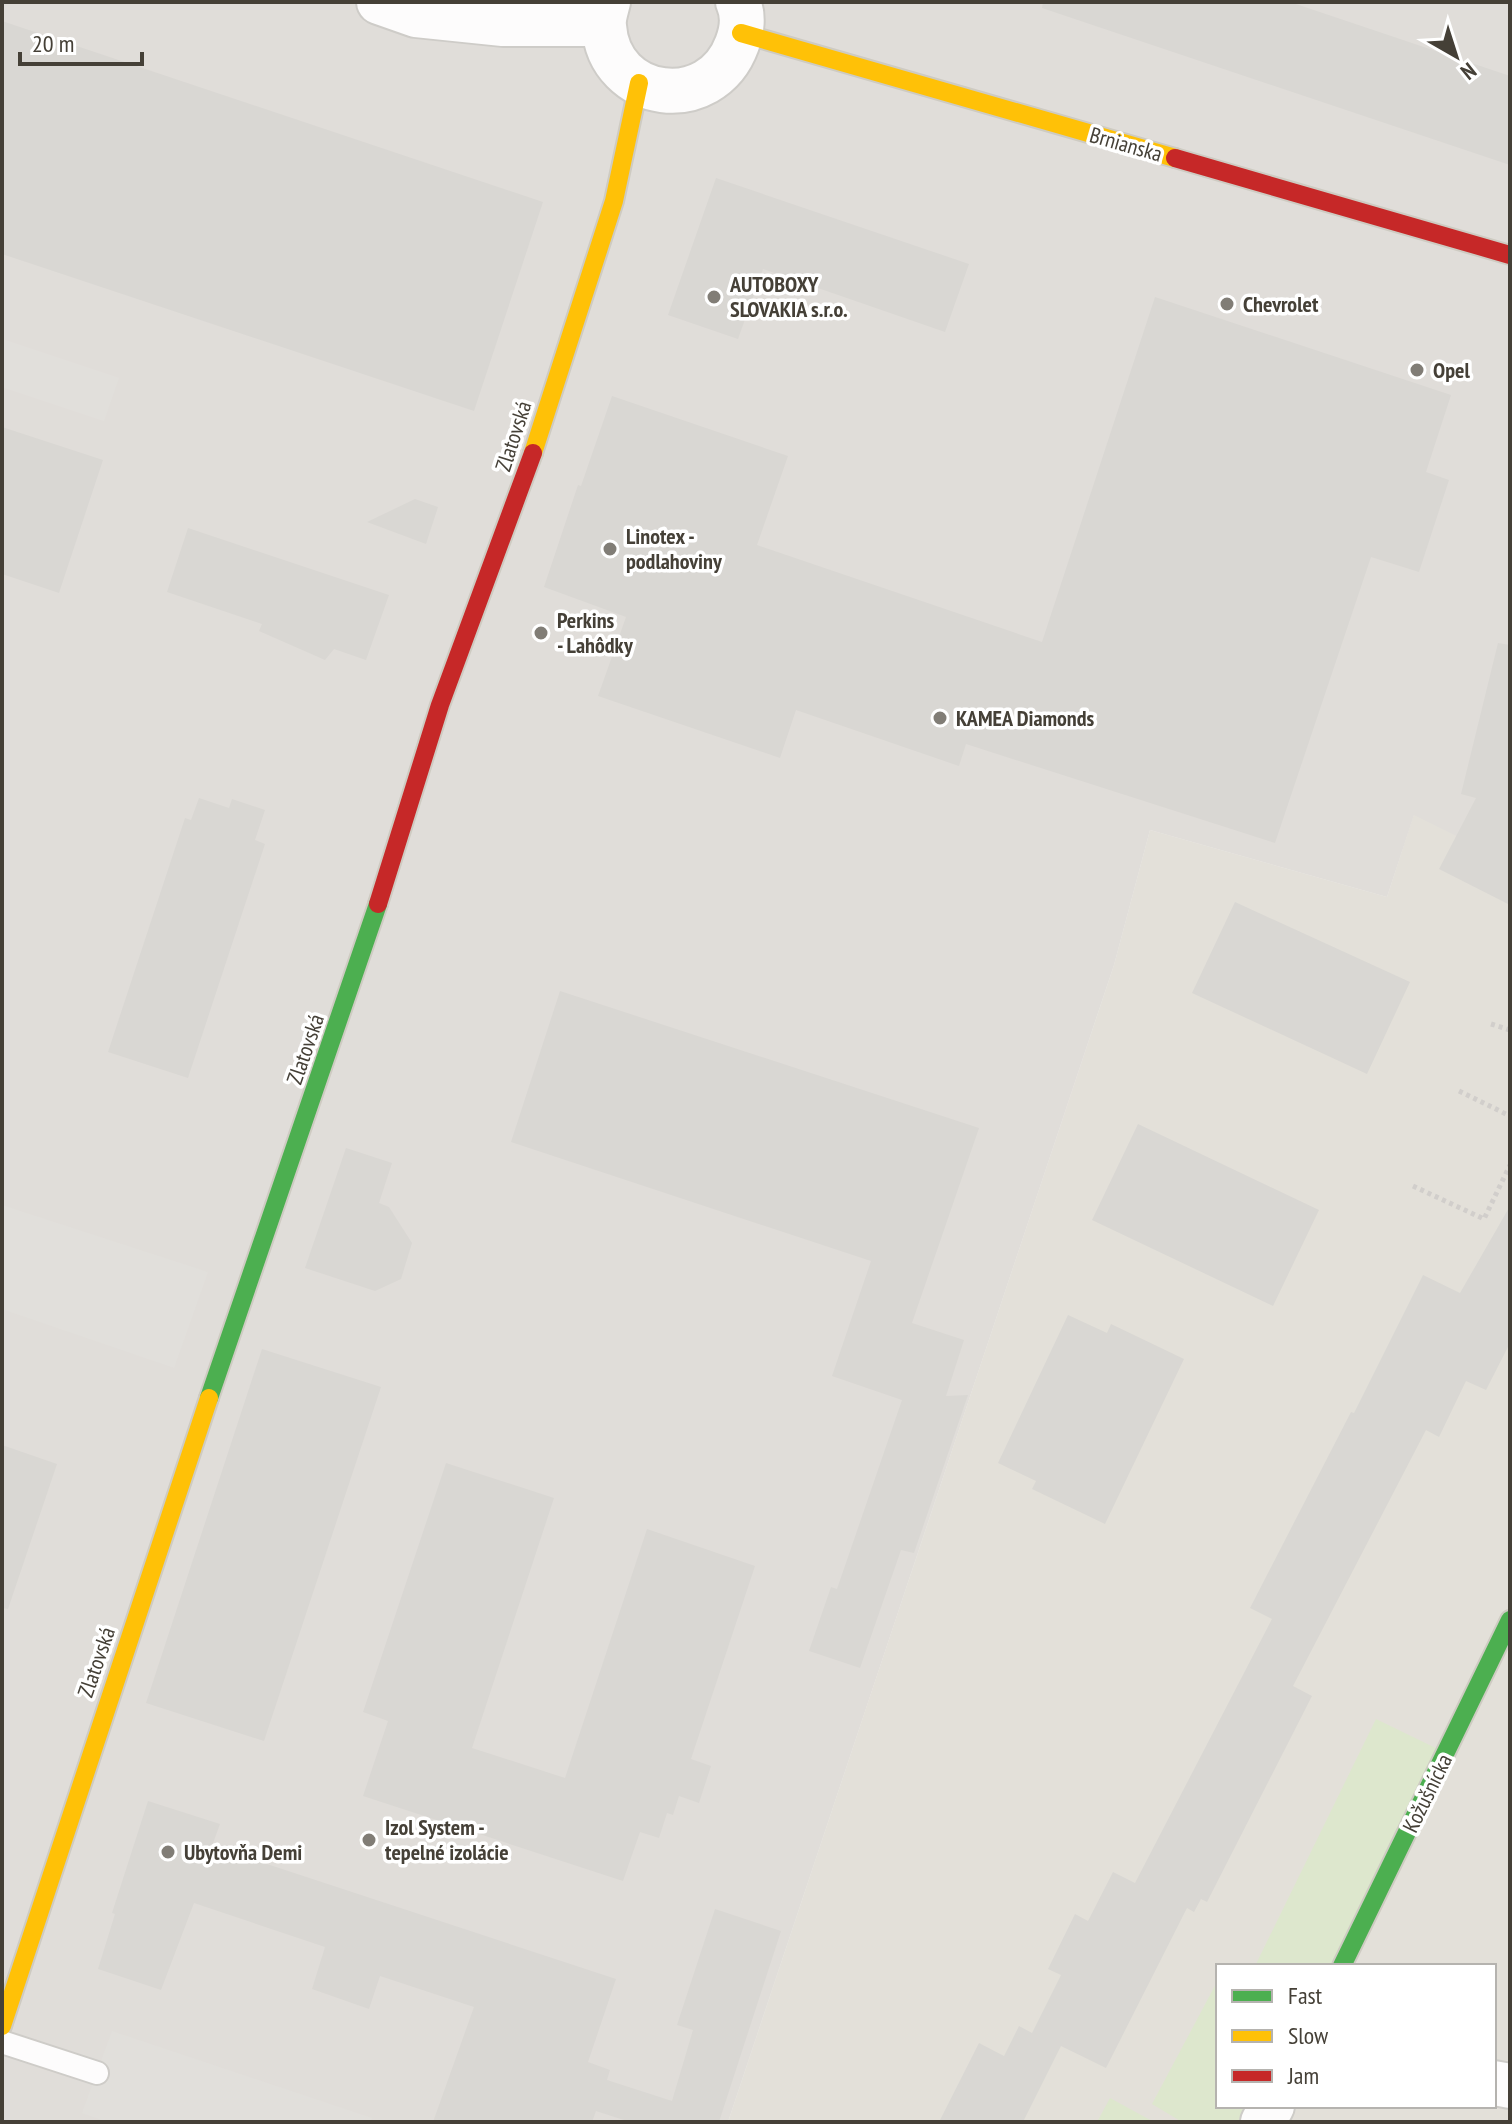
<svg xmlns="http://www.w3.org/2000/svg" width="1512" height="2124" viewBox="0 0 1512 2124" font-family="'PT Sans Narrow',sans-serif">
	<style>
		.residential { fill: #e3e0d9; fill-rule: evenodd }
		.industrial { fill: #e0ddd9 }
		.green { fill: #dde7cd }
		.parking { fill: #e1dfdb }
		.building { fill: #d9d7d3 }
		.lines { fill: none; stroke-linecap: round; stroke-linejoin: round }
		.lane-casing { stroke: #ceccc8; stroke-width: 26 }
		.street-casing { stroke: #ceccc8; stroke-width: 48 }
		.fast-casing { stroke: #cecbc2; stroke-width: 22 }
		.slow-casing { stroke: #cecbc2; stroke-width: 22 }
		.jam-casing { stroke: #cecbc2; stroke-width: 22 }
		.path { stroke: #d1cecb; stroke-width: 5; stroke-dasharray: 4 4; stroke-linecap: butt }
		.lane { stroke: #fdfcfc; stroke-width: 22 }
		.street { stroke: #fdfcfc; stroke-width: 44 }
		.fast { stroke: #4caf50; stroke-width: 18 }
		.slow { stroke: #ffc107; stroke-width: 18 }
		.jam { stroke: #c62828; stroke-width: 18 }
		.poi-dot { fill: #817d76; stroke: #fff; stroke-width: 3 }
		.labels { text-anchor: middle; stroke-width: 7; stroke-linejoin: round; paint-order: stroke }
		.street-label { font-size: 22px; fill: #454037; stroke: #fff }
		.poi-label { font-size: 22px; font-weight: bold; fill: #454037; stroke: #fff; text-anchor: start }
	</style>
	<rect width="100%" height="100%" fill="#f0eeea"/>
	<path class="residential" d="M1414 814 1510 863V2122H728L1114 965 1150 830 1387 897ZM1218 1966H1494V2106H1218Z"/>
	<path class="industrial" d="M2 2H1510V863L1414 815 1387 897 1150 830 1114 965 728 2122H2Z"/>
	<path class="green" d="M1376 1719 1446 1753 1349 1966H1255Z
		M1218 1980V2106H1275L1266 2122H1182L1152 2104Z
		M1110 2098 1154 2122H1097Z"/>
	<path class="parking" d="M2 339 119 378 104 421 2 387Z
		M2 1205 208 1272 174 1368 2 1309Z
		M112 2031 372 2118 370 2122H107L82 2113Z"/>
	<path class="building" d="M1043 2H1290L1510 76V165L1042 8Z
		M2 21 543 202 474 411 2 254Z
		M716 178 969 264 945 332 763 269 738 339 668 315Z
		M1155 297 1451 395 1426 472 1449 480 1419 572 1371 557 1275 843 966 744 959 766 796 710 780 758 598 696 626 617 544 587 578 485 581 486 612 396 788 456 757 545 1042 642Z
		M2 427 103 460 59 593 2 574Z
		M415 499 438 507 426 544 367 522Z
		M188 528 389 595 366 660 334 649 325 660 259 631 262 624 167 592Z
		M1498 643 1510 645V905L1439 869 1476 798 1461 794Z
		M199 798 229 808 232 799 265 810 255 840 265 844 188 1078 108 1052 185 818 191 820Z
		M1235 902 1410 982 1367 1074 1192 993Z
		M560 991 979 1128 912 1323 964 1340 946 1396 968 1395 914 1553 901 1550 860 1668 809 1651 831 1587 837 1589 902 1400 832 1376 871 1261 511 1142Z
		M1138 1124 1319 1210 1273 1306 1092 1220Z
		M346 1148 392 1163 379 1203 389 1207 412 1243 401 1279 375 1291 305 1268Z
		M1510 1206V1343L1486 1390 1466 1381 1439 1437 1426 1430 1293 1686 1312 1696 1207 1902 1201 1899 1194 1912 1187 1908 1106 2068 1061 2046 1023 2122H939L979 2043 1004 2056 1019 2026 1032 2033 1061 1975 1048 1969 1075 1914 1088 1921 1113 1872 1135 1883 1272 1619 1250 1608 1351 1412 1354 1413 1423 1275 1460 1293Z
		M1068 1315 1107 1333 1111 1324 1184 1359 1105 1524 1032 1489 1036 1481 998 1463Z
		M262 1349 381 1387 264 1741 146 1703Z
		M2 1445 57 1464 8 1609 2 1608Z
		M446 1463 554 1498 472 1748 565 1778 647 1529 755 1566 691 1759 711 1766 699 1803 679 1796 673 1815 667 1813 659 1838 640 1832 623 1881 363 1796 388 1721 363 1712Z
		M148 1801 220 1824 212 1846 616 1979 588 2062 610 2070 607 2080 672 2101 693 2030 677 2025 715 1909 781 1931 719 2122H630L596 2111 592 2122H433L474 2007 380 1976 369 2009 312 1989 325 1947 194 1903 161 1990 98 1969 115 1914 112 1913Z"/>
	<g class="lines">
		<g class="lane-casing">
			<path id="lane" d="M2 2042 97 2073"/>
		</g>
		<g class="street-casing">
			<path id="street" d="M379 2 416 15 503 24H603
				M608 2C606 10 603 18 604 26 609 102 711 115 737 44 742 31 744 15 738 2
				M1494 2083 1510 2086
				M1263 2122 1272 2106"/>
		</g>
		<g class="fast-casing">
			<path id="fast" d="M209 1398 378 904
				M1342 1966 1510 1620"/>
		</g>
		<g class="slow-casing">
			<path id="slow" d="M741 33 1175 158
				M533 453 614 201 639 83
				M2 2026 209 1398"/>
		</g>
		<g class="jam-casing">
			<path id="jam" d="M1175 158 1510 255
				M378 904 440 705 533 453"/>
		</g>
		<path class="path" d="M1491 1024 1510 1030
			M1459 1091 1510 1116
			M1413 1186 1484 1219 1510 1165"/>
		<use href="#lane" class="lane"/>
		<use href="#street" class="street"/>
		<use href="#fast" class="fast"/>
		<use href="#slow" class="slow"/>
		<use href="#jam" class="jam"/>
	</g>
	<g class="poi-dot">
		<circle cx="714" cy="297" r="8"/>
		<circle cx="1227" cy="304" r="8"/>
		<circle cx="1417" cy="370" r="8"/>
		<circle cx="610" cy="549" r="8"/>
		<circle cx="541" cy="633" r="8"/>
		<circle cx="940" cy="718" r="8"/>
		<circle cx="369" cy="1840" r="8"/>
		<circle cx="168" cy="1852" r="8"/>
	</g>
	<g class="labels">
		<g class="street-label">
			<text transform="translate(1126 144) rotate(16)" y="8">Brnianska</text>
			<text transform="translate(513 436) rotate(-72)" y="8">Zlatovská</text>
			<text transform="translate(305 1049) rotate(-71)" y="8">Zlatovská</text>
			<text transform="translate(96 1662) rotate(-71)" y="8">Zlatovská</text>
			<text transform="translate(1427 1793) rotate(-64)" y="8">Kožušnícka</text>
		</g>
		<g class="poi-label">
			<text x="730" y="292">AUTOBOXY<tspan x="730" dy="25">SLOVAKIA s.r.o.</tspan></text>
			<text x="1243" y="312">Chevrolet</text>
			<text x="1433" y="378">Opel</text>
			<text x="626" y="544">Linotex -<tspan x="626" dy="25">podlahoviny</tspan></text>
			<text x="557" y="628">Perkins<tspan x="557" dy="25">- Lahôdky</tspan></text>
			<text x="956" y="726">KAMEA Diamonds</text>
			<text x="385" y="1835">Izol System -<tspan x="385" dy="25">tepelné izolácie</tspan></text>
			<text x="184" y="1860">Ubytovňa Demi</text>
		</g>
	</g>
	<rect width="1512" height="2124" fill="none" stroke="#454037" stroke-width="8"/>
	<rect x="1216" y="1964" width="280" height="144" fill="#ffffff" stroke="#b5b3af" stroke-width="2"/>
	<rect x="1232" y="1990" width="40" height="12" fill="#4caf50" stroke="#b5b3af" stroke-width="2"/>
	<text x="1288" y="2004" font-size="24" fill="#454037">Fast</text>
	<rect x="1232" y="2030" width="40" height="12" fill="#ffc107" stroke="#b5b3af" stroke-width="2"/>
	<text x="1288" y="2044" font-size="24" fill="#454037">Slow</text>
	<rect x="1232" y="2070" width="40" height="12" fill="#c62828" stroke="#b5b3af" stroke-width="2"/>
	<text x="1288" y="2084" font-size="24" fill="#454037">Jam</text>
	<g transform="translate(1456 56) rotate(141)" stroke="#ffffff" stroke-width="6" paint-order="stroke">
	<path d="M0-6L14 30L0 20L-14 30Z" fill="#454037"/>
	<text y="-12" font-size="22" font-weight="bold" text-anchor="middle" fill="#454037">N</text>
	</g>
	<path d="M20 52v12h122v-12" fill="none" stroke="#454037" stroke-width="4"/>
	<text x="32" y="52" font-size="24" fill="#454037" stroke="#ffffff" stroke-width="6" paint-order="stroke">20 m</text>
</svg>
